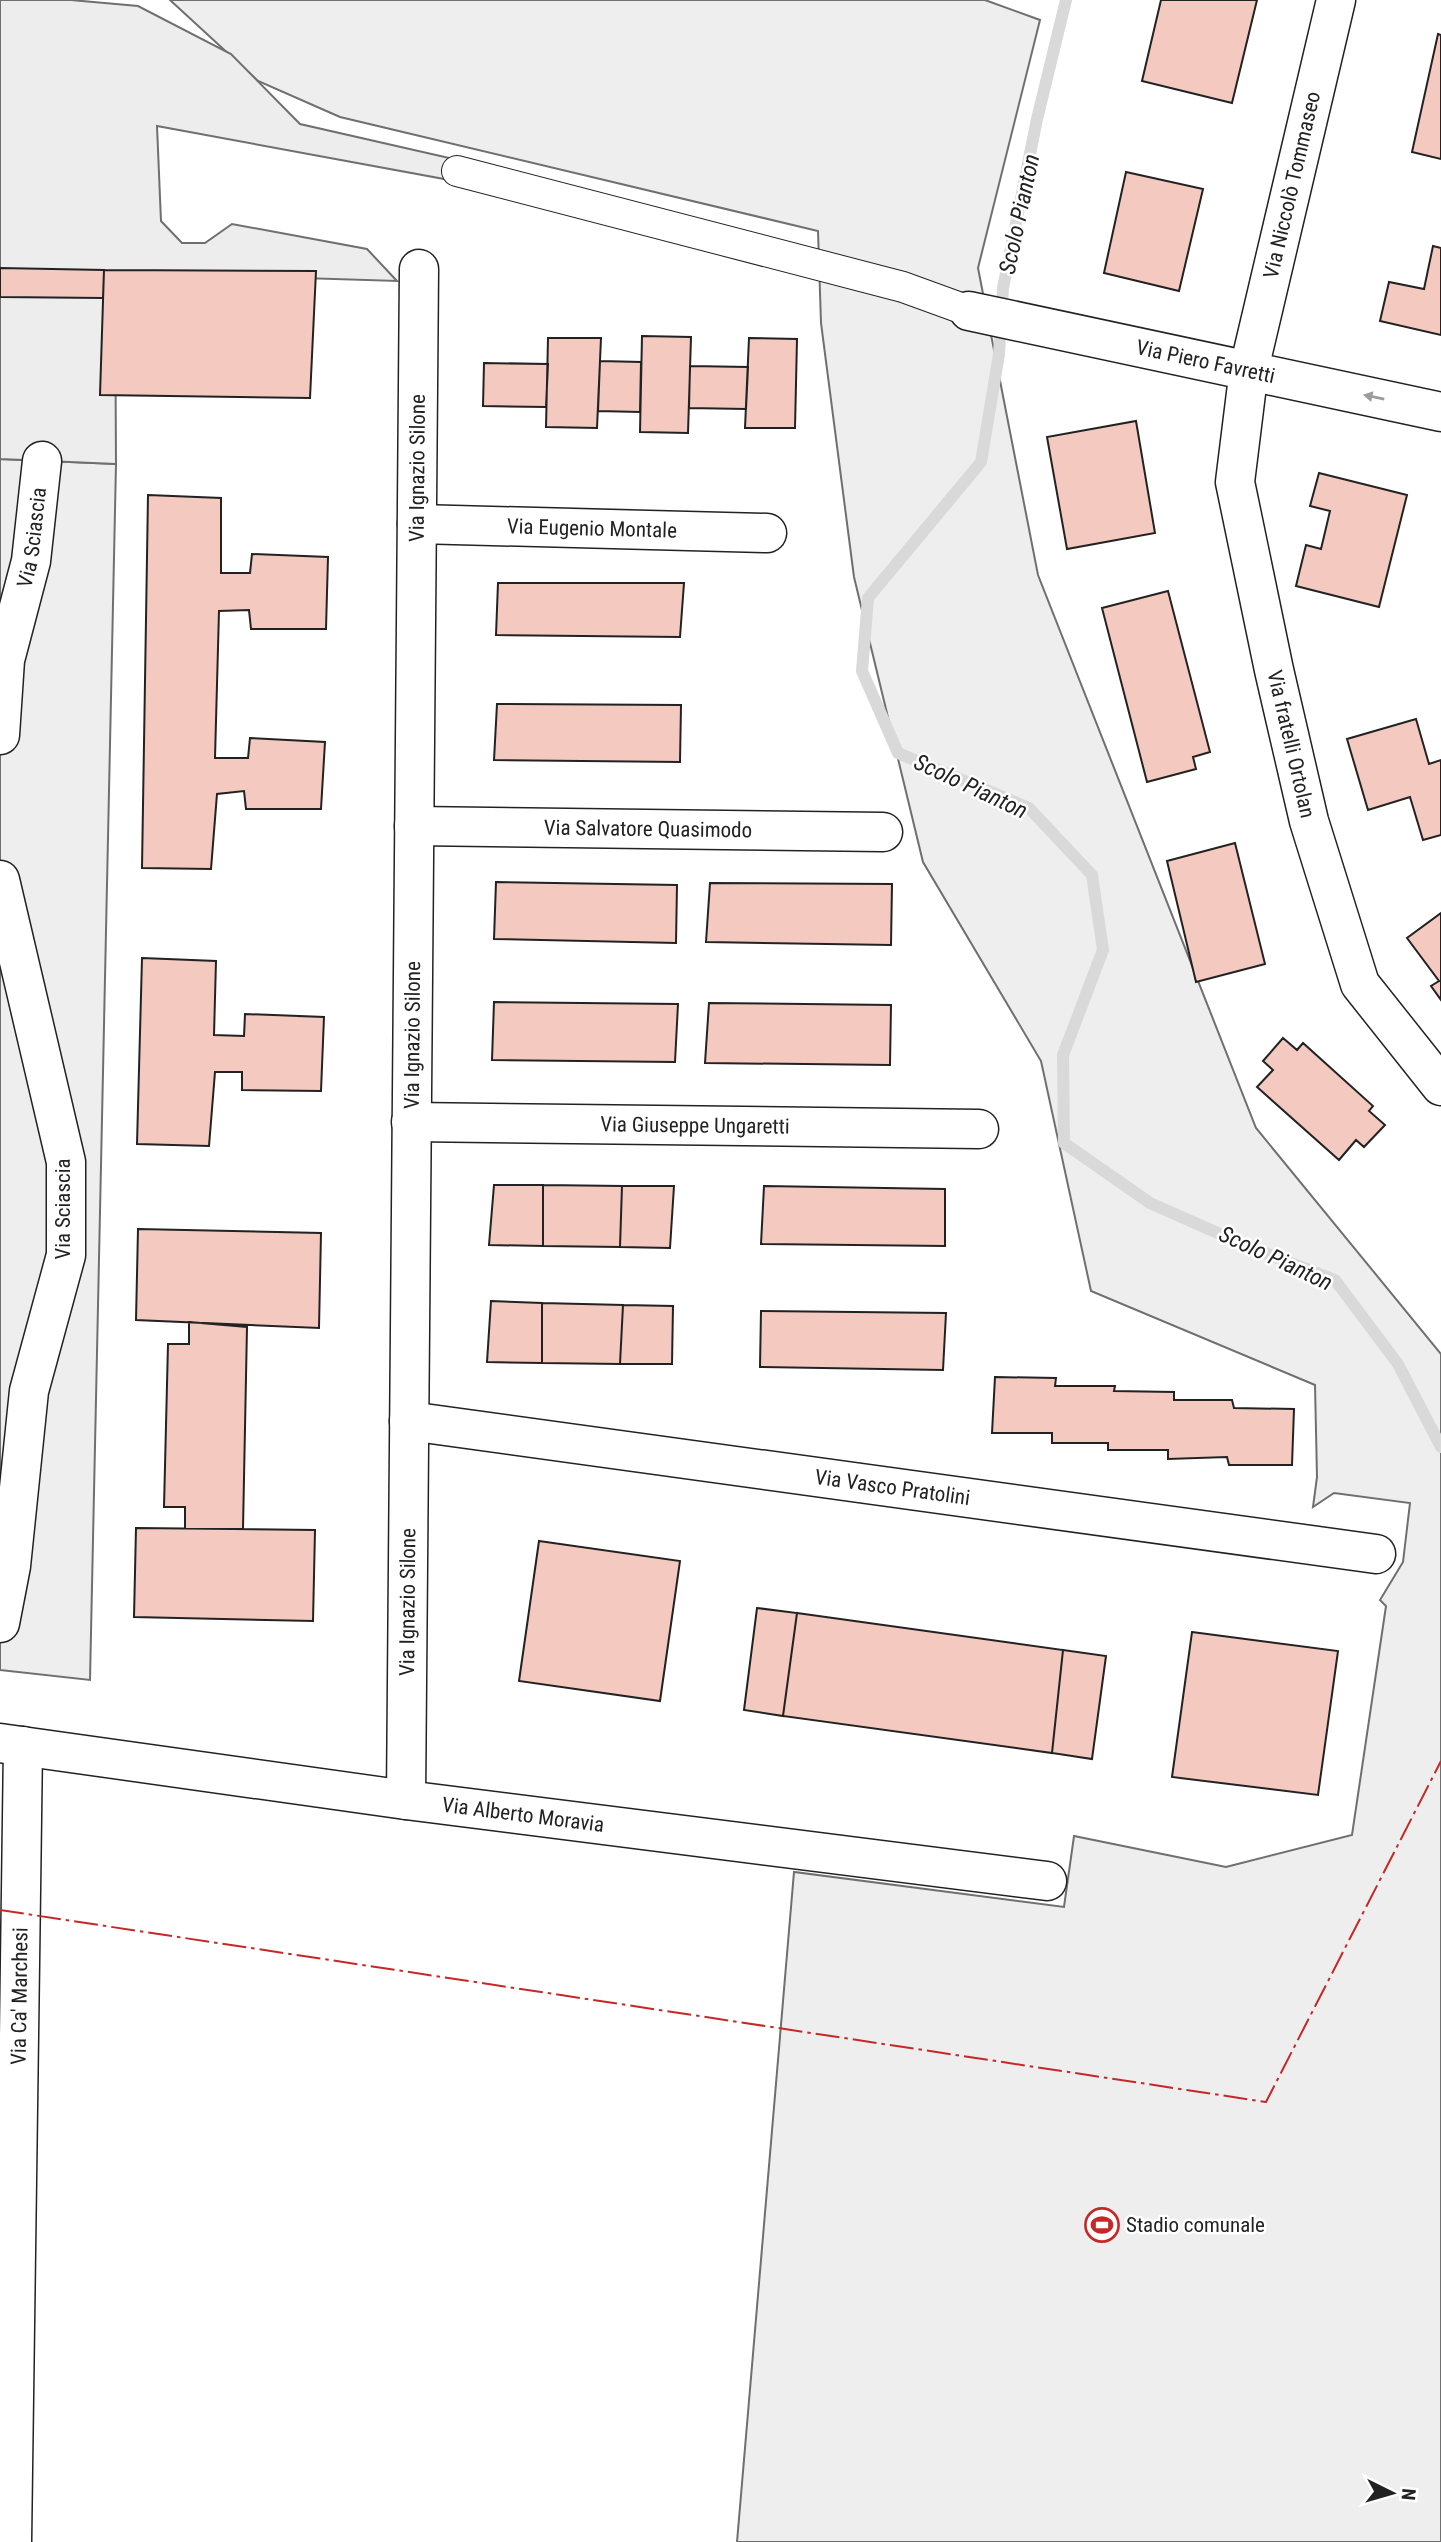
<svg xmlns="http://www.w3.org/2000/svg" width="1441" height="2542" viewBox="0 0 1441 2542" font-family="'Roboto Condensed',sans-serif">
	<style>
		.green { fill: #eee; stroke: #6f6f6f; stroke-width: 2 }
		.parking { fill: #ededed; stroke: #6f6f6f; stroke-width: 2 }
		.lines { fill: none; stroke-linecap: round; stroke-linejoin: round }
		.stream { stroke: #d9d9d9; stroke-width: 12 }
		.building { fill: #f3c9c0; stroke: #222; stroke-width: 2 }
		.pedestrian-casing { stroke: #222; stroke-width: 32 }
		.minor-casing { stroke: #222; stroke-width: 41 }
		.pedestrian { stroke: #fff; stroke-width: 30 }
		.minor { stroke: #fff; stroke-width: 38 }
		.power { stroke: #c62828; stroke-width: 2; stroke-dasharray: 24 5 3.5 5; stroke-linecap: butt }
		.oneway { fill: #9c9c9c }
		.labels { text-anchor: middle; stroke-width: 5; stroke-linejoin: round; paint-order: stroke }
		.street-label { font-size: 21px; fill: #222; stroke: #fff }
		.poi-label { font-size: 21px; fill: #222; stroke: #fff; text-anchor: start }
		.water-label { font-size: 23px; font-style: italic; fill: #222; stroke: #fff }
	</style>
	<rect width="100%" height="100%" fill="#fff"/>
	<path class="green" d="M170 0H985L1040 20 978 268 1038 575 1256 1128 1441 1354V2542H737L794 1872 1064 1907 1074 1836 1226 1867 1352 1835 1386 1606 1380 1600 1403 1562 1410 1503 1334 1493 1313 1507 1317 1477 1315 1385 1091 1291 1041 1061 923 862 854 577 821 323 818 231 340 117 258 81Z
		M0 459 116 464 90 1680 0 1670Z"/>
	<path class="parking" d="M0 0H71L138 6 231 54 300 124 458 160 455 181 157 126 161 221 182 243H205L232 224 367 249 397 281 115 272 116 464 0 459Z"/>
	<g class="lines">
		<path class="stream" d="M1066 0 1037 119 1003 288 999 354 981 462 868 598 862 671 898 753 1029 808 1092 875 1103 950 1063 1055 1064 1143 1150 1203 1247 1246 1335 1280 1398 1364 1441 1447"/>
	</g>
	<path class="building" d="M1161 0H1257L1232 103 1142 81Z
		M1438 34 1441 35V159L1412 152Z
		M1126 172 1203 189 1179 291 1104 273Z
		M1433 246 1441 248V335L1380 321 1389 282 1424 289Z
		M0 268 104 270 103 298 0 297Z
		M104 270 316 271 310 398 100 395Z
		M642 336 691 337 688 433 640 432Z
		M548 338H601L597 428 546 427Z
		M749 338 797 339 795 428H745Z
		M600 361 641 362 640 412 598 411Z
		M484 363 548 364 546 407 483 406Z
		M690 366 748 367 746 409 689 408Z
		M1136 421 1155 533 1067 549 1047 437Z
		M1319 473 1407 495 1379 607 1296 586 1306 545 1321 549 1330 511 1310 506Z
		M148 495 221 498V573H250L252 554 328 557 326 629H251L249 610 219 611 215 758H248L250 738 325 742 321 809H246L244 791 217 794 211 869 142 868Z
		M498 583H684L680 637 496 635Z
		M1168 591 1210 752 1193 757 1196 769 1147 782 1102 608Z
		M497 704 681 705 680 762 494 760Z
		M1416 719 1429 764 1441 760V835L1423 840 1410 797 1368 810 1347 739Z
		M1235 843 1265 964 1196 982 1167 861Z
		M496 882 677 885 676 943 494 939Z
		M710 883 892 884 891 945 706 942Z
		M1441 913V1000L1431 986 1439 981 1407 938Z
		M142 958 216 961 214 1035 244 1036 245 1014 324 1017 321 1091 242 1090V1072H215L209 1146 137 1144Z
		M494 1002 678 1004 675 1062 492 1060Z
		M709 1003 891 1005 890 1065 705 1063Z
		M1283 1038 1297 1050 1303 1043 1373 1106 1369 1111 1385 1125 1364 1147 1356 1140 1339 1160 1257 1087 1273 1070 1263 1061Z
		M494 1185H543V1246L489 1245Z
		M543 1185 622 1186 620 1247 543 1246Z
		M622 1186H674L670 1248 620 1247Z
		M764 1186 945 1189V1246L761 1244Z
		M138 1229 321 1233 319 1328 136 1320Z
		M491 1301 542 1303V1363L487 1362Z
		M542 1303 623 1305 620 1364 542 1363Z
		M623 1305 673 1306 672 1364H620Z
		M761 1311 946 1313 943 1370 760 1367Z
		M189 1322 247 1327 243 1529H185V1507H164L168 1344H189Z
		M995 1377 1056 1378 1055 1386H1115L1114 1391 1174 1392V1400H1232L1234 1408 1294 1409 1292 1465H1229L1227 1457 1168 1459V1450H1108V1443H1052V1433H992Z
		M136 1528 315 1530 313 1621 134 1617Z
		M539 1541 680 1561 660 1701 519 1681Z
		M757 1608 797 1613 783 1716 744 1710Z
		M797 1613 1063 1650 1052 1753 783 1716Z
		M1192 1632 1338 1651 1318 1795 1172 1777Z
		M1063 1650 1106 1656 1092 1759 1052 1753Z"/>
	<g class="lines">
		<g class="pedestrian-casing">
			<path id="pedestrian" d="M457 171 903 287 969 311"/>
		</g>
		<g class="minor-casing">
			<g id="minor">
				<path id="s1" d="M1336 0 1249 369 1235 482 1274 670 1309 821 1360 984 1441 1086"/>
				<path id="s2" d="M969 311 1441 412"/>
				<path id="s3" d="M417 524 767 533"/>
				<path id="s4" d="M0 735 5 660 31 561 42 461"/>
				<path id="s5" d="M414 826 883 832"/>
				<path d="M0 880 66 1162V1255L29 1391 11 1566 0 1623"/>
				<path id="s6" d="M411 1122 979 1129"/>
				<path id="s7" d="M409 1421 1376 1554"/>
				<path id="s8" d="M0 1743 406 1800 1047 1881"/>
				<path id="s9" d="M406 1800 419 269"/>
				<path id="s10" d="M12 2542 23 1746"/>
			</g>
		</g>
		<use href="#pedestrian" class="pedestrian"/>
		<use href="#minor" class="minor"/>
		<path class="power" d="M0 1910 1266 2102 1441 1761"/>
	</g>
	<defs><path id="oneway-solid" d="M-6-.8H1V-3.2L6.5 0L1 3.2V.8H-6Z" transform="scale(1.75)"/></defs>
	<use class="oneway" href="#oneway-solid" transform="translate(1374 397) rotate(-168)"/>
	<defs>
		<g id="stadium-ring" transform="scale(1.75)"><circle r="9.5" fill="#fff" stroke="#c62828" stroke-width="1.5"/><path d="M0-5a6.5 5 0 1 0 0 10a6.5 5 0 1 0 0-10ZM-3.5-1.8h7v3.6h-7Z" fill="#c62828"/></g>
	</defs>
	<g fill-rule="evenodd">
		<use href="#stadium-ring" x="1102" y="2225"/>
	</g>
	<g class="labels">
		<g class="street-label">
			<text transform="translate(1292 185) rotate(-77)" y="7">Via Niccolò Tommaseo</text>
			<text dy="7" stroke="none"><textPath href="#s2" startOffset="242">Via Piero Favretti</textPath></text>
			<text dy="7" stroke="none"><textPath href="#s9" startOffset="1332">Via Ignazio Silone</textPath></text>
			<text dy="7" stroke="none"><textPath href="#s3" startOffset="175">Via Eugenio Montale</textPath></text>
			<text dy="7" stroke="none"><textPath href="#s4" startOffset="201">Via Sciascia</textPath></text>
			<text dy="7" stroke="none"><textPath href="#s1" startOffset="761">Via fratelli Ortolan</textPath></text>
			<text dy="7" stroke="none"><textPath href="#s5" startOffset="234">Via Salvatore Quasimodo</textPath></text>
			<text dy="7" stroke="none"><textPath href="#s9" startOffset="765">Via Ignazio Silone</textPath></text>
			<text dy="7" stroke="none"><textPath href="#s6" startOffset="284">Via Giuseppe Ungaretti</textPath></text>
			<text transform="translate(63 1209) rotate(-90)" y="7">Via Sciascia</text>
			<text dy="7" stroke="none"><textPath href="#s7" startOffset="488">Via Vasco Pratolini</textPath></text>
			<text dy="7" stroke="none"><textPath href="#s9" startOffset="198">Via Ignazio Silone</textPath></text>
			<text dy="7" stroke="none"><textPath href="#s8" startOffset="528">Via Alberto Moravia</textPath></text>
			<text dy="7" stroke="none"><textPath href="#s10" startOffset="546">Via Ca' Marchesi</textPath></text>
		</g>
		<g class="poi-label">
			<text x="1126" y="2232">Stadio comunale</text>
		</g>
		<g class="water-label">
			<text transform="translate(1019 214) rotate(-78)" y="8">Scolo Pianton</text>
			<text transform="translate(971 786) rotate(25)" y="8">Scolo Pianton</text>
			<text transform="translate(1276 1258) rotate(25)" y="8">Scolo Pianton</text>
		</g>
	</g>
	<g transform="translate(1392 2493) rotate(95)" stroke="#ffffff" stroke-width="5" paint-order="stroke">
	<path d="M0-5L12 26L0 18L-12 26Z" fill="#222222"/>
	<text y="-10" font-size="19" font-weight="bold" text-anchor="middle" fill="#222222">N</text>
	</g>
</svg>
